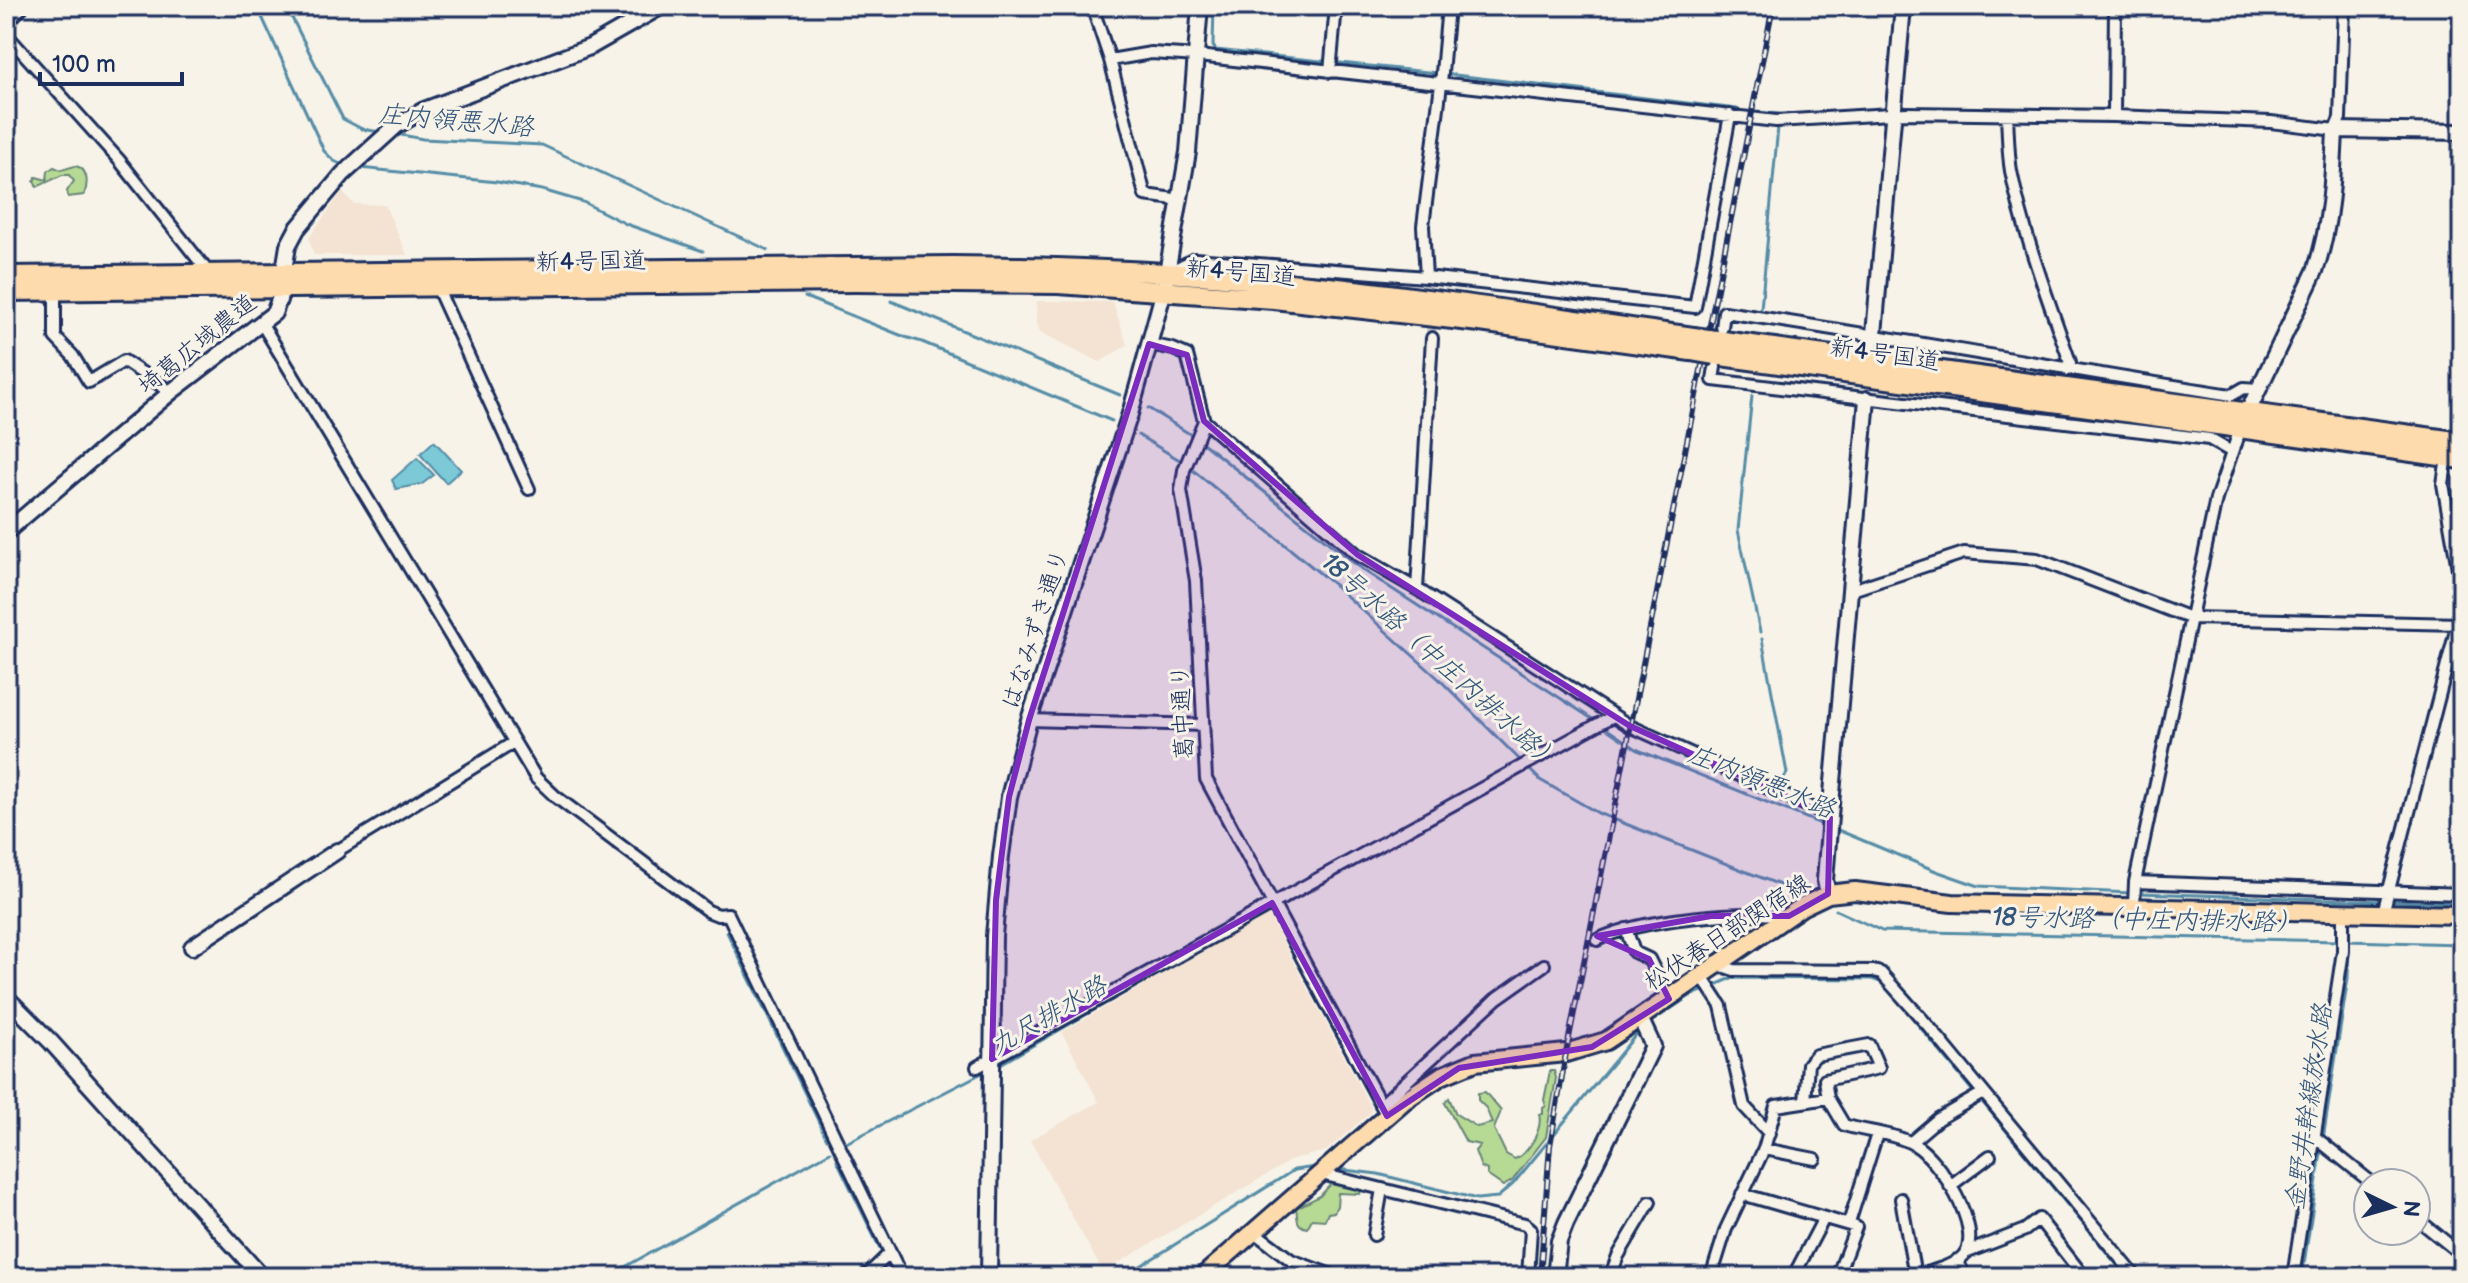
<svg xmlns="http://www.w3.org/2000/svg" width="2468" height="1283" viewBox="0 0 2468 1283" font-family="'Balsamiq Sans','Klee One',sans-serif">
	<style>
		.built { fill: #f4e2d2 }
		.green { fill: #b6da94; stroke: #688479; stroke-width: 2 }
		.water { fill: #7bcad7; stroke: #558ca7; stroke-width: 2 }
		.lines { fill: none; stroke-linecap: round; stroke-linejoin: round }
		.stream { stroke: #558ca7; stroke-width: 3 }
		.street-tunnel { stroke: #cbcccc; stroke-width: 10; stroke-dasharray: 10 5; stroke-linecap: butt }
		.street-casing { stroke: #1b2f5e; stroke-width: 16 }
		.secondary-casing { stroke: #1b2f5e; stroke-width: 20 }
		.primary-casing { stroke: #1b2f5e; stroke-width: 22 }
		.highway-casing { stroke: #1b2f5e; stroke-width: 24 }
		.street { stroke: #f7f3e8; stroke-width: 10 }
		.secondary { stroke: #f7f3e8; stroke-width: 14 }
		.primary { stroke: #fddbac; stroke-width: 16 }
		.highway { stroke: #fddbac; stroke-width: 18 }
		.rail-casing { stroke: #1b2f5e; stroke-width: 6 }
		.rail { stroke: #f7f3e8; stroke-width: 3; stroke-dasharray: 9; stroke-linecap: butt }
		.highway-bridge-casing { stroke: #1b2f5e; stroke-width: 24; stroke-linecap: butt }
		.highway-bridge { stroke: #fddbac; stroke-width: 18 }
		.marked { fill: #7b2cbf; fill-opacity: 0.2; stroke: #7b2cbf; stroke-width: 6; stroke-linejoin: round }
		.labels { text-anchor: middle; stroke-width: 6; stroke-linejoin: round; paint-order: stroke }
		.street-label { font-size: 24px; fill: #1b2f5e; stroke: #f7f3e8 }
		.water-label { font-size: 26px; font-style: italic; fill: #33567c; stroke: #f7f3e8 }
	</style>
	<rect width="100%" height="100%" fill="#f7f3e8"/>
	<filter id="ink" filterUnits="userSpaceOnUse"><feTurbulence type="fractalNoise" baseFrequency=".0125" numOctaves="2"/><feDisplacementMap in="SourceGraphic" scale="16" xChannelSelector="R" yChannelSelector="G"/><feConvolveMatrix kernelMatrix="1 2 1 2 8 2 1 2 1" color-interpolation-filters="sRGB"/></filter>
	<g filter="url(#ink)">
		<path class="built" d="M342 192 354 204 385 205 407 255H314L309 238Z
			M1037 301 1113 302 1127 345 1100 362 1040 332 1036 319Z
			M1268 914 1371 1108 1370 1113 1326 1151 1293 1159 1103 1272 1030 1140 1099 1102 1062 1032Z"/>
		<path class="green" d="M75 166C89 168 88 185 84 195L68 197 67 191 74 181 69 175H62L37 187 34 181 36 177 47 180 48 171 54 167 61 170Z
			M1550 1071H1554L1556 1078 1546 1137 1512 1181 1503 1186 1487 1175V1170L1481 1167 1475 1151 1480 1145 1466 1142 1445 1103 1449 1098 1456 1114 1477 1127 1492 1123 1486 1108 1478 1100V1093L1485 1092 1501 1111 1494 1129 1506 1154 1515 1159C1529 1153 1543 1129 1539 1114H1543V1108L1546 1106 1544 1100Z
			M1331 1184 1347 1188 1357 1186 1361 1190 1360 1194 1338 1193 1337 1206 1334 1212 1328 1213 1325 1220 1312 1219 1307 1228C1295 1226 1298 1217 1296 1208L1320 1196Z"/>
		<path class="water" d="M434 441 461 470 446 483 420 454Z
			M417 458 434 475 422 484 396 489 392 480Z"/>
		<g class="lines">
			<path class="stream" d="M257 6 324 151 334 161 345 166
				M286 6 343 119 362 129 380 132
				M1214 6 1213 46 1216 50 1437 73
				M1447 74 1737 109
				M1759 112 1779 114
				M396 134 423 139 542 145 768 250
				M360 168 497 182 542 190 583 202 626 224 703 251
				M805 297 905 337 922 342 1112 421
				M891 301 1120 395
				M1761 309 1778 127
				M1752 396 1738 530 1760 632
				M1148 408 1193 436
				M1138 435 1183 462
				M1199 440 1363 570 1597 722
				M1189 467 1332 583 1439 679 1540 780 1598 813 1790 889
				M1762 639 1787 773 1783 780
				M1604 727 1638 750 1826 826
				M1833 828 1936 871 1979 886 2130 893
				M1364 859 1490 790
				M2138 893 2382 901
				M2390 901 2462 903
				M1836 910 1882 931 2338 941
				M727 932 827 1139
				M2346 941 2462 944
				M1896 998 1975 1094
				M1648 1024 1690 996 1732 978 1872 979 1883 983
				M997 1066 1191 954
				M1980 1099 2127 1277
				M2323 1139 2348 978 2349 941
				M846 1143 986 1071
				M837 1160 883 1255
				M1336 1169 1378 1174 1477 1199 1498 1197 1513 1184 1639 1031
				M887 1262 893 1277
				M607 1277 830 1152
				M1123 1277 1294 1170 1316 1167
				M2302 1277 2322 1146"/>
			<path class="street-tunnel" d="M1426 277 1432 338"/>
			<g class="street-casing">
				<path id="street" d="M1092 6 1110 60 1145 195 1181 200
					M6 24 23 6
					M6 34 119 160 209 273
					M1110 60 1151 53 1198 56 1776 121 1907 113 2114 116 2271 122 2335 130 2340 118 2344 6
					M1330 72 1336 6
					M2007 115C2008 133 2008 153 2011 171 2024 236 2048 299 2070 362L2068 370
					M2114 116 2115 6
					M1173 270 1195 259 1426 277 1695 307 1730 115
					M1426 277 1423 226 1441 84 1448 6
					M437 287 529 489
					M55 291V337L73 356 89 382 124 361 171 392
					M262 324 536 778 556 797 708 911 718 915 728 914 902 1277
					M1722 328 1724 312C1894 337 2062 369 2232 395L2244 388 2258 389
					M1149 344 1173 349 1187 355 1204 421 1184 470 1181 490 1196 581 1206 779 1387 1116
					M1873 347 1874 334
					M1715 367 1713 380 2209 439 2232 452
					M1204 421 1358 555 1417 589 1630 726 1830 816
					M2447 457 2443 484 2462 591
					M1417 589 1432 338
					M1849 591 1964 553 2037 559 2190 618 2462 624
					M1029 720 1203 725
					M337 851 513 743
					M2135 882 2462 894
					M2134 906 2135 882 2216 499 2240 429
					M2383 913 2461 611 2462 598
					M1626 929 1634 952 1649 959 1669 999
					M1597 940C1640 919 1739 910 1787 916
					M1719 965 1734 970 1873 971 1881 973 1931 1029 2136 1277
					M1702 977 1721 1006 1744 1106 1769 1133
					M977 1067 1613 716
					M1805 1101 1808 1064 1816 1055 1869 1045 1879 1068 1825 1080 1828 1098
					M1381 1105 1496 999 1544 965
					M2316 1138 2372 1183
					M1911 1142 1938 1119 1983 1093
					M1764 1149 1815 1159
					M1321 1174 1525 1224 1531 1229 1528 1277
					M1950 1186 1990 1156
					M1742 1194 1856 1227 1837 1277
					M1901 1199 1915 1276
					M2416 1218 2462 1255
					M1849 1223 1877 1134
					M1254 1232 1291 1260 1337 1277
					M1374 1235 1382 1189
					M1965 1253 2025 1230 2039 1219 2084 1277
					M1957 1260 1965 1277
					M865 1277 890 1253
					M1610 1277 1618 1256 1650 1202
					M1711 1277 1726 1229 1764 1149 1776 1106 1828 1098 1844 1125C1866 1132 1895 1133 1915 1145 1938 1158 1985 1229 1964 1255 1954 1267 1927 1272 1913 1277
					M1793 1277 1824 1218
					M2293 1277 2343 951V911"/>
			</g>
			<g class="secondary-casing">
				<path id="secondary" d="M1874 334 1903 6
					M2244 420 2315 271C2331 225 2333 178 2335 130L2462 132
					M6 532 171 392 274 313 279 300 288 246 297 229 343 174 396 126 424 110 590 47 662 6
					M1828 894 1825 880 1830 816 1867 399
					M192 947 337 851
					M6 997 51 1042 262 1277
					M989 1277 994 936 1001 856 1009 797 1029 720 1130 414 1164 290 1188 152 1200 6
					M1555 1277 1559 1241 1566 1223 1653 1046 1640 1018"/>
			</g>
			<g class="primary-casing">
				<path id="primary" d="M1202 1277 1405 1100 1441 1076 1475 1062 1566 1053 1606 1041 1803 906 1828 894 1855 891 1952 903 2462 915"/>
			</g>
			<g class="highway-casing">
				<path id="highway" d="M6 276 953 266C1058 267 1164 271 1269 281 1411 294 1552 317 1693 337
					M6 291 855 282 1058 284 1274 299 1480 322 1691 351
					M1716 340 2462 442
					M1714 355 2462 459"/>
			</g>
			<use href="#street" class="street"/>
			<use href="#secondary" class="secondary"/>
			<use href="#primary" class="primary"/>
			<use href="#highway" class="highway"/>
			<g class="rail-casing">
				<path id="rail" d="M1540 1277 1550 1146 1566 1053 1773 6"/>
			</g>
			<use href="#rail" class="rail"/>
			<g class="highway-bridge-casing">
				<path id="highway-bridge" d="M1693 337 1716 340
					M1691 351 1714 355"/>
			</g>
			<use href="#highway-bridge" class="highway-bridge"/>
		</g>
	</g>
	<path class="marked" d="M1149 344 1187 355 1204 421 1358 555 1630 726 1830 816 1828 894 1789 916H1711L1597 936 1649 959 1669 999 1592 1047 1459 1068 1387 1116 1272 903 992 1059 996 900 1009 797 1029 720Z"/>
	<g class="labels">
		<g class="street-label">
			<text transform="translate(591 261) rotate(-1)" y="8">新4号国道</text>
			<text transform="translate(1241 272) rotate(5)" y="8">新4号国道</text>
			<text transform="translate(197 344) rotate(-39)" y="8">埼葛広域農道</text>
			<text transform="translate(1885 354) rotate(8)" y="8">新4号国道</text>
			<text transform="translate(1035 629) rotate(-72)" y="8">はなみずき通り</text>
			<text transform="translate(1182 712) rotate(-93)" y="8">葛中通り</text>
			<text transform="translate(1727 932) rotate(-33)" y="8">松伏春日部関宿線</text>
		</g>
		<g class="water-label">
			<text transform="translate(456 120) rotate(5)" y="9">庄内領悪水路</text>
			<text transform="translate(1441 661) rotate(42)" y="9">18号水路（中庄内排水路）</text>
			<text transform="translate(1762 781) rotate(22)" y="9">庄内領悪水路</text>
			<text transform="translate(2147 919) rotate(1)" y="9">18号水路（中庄内排水路）</text>
			<text transform="translate(1048 1015) rotate(-30)" y="9">九尺排水路</text>
			<text transform="translate(2308 1107) rotate(-82)" y="9">金野井幹線放水路</text>
		</g>
	</g>
	<rect width="2468" height="1283" fill="none" stroke="#f7f3e8" stroke-width="32"/>
	<rect x="16" y="16" width="2436" height="1251" fill="none" stroke="#1b2f5e" stroke-width="3" filter="url(#ink)"/>
	<g transform="translate(2392 1207) rotate(95)"><circle r="38" fill="#f7f3e8" stroke="#9fa5b1" stroke-width="2"/>
	<path d="M0-6L14 30L0 20L-14 30Z" fill="#1b2f5e"/>
	<text y="-12" font-size="22" font-weight="bold" text-anchor="middle" fill="#1b2f5e">N</text>
	</g>
	<path d="M40 72v12h142v-12" fill="none" stroke="#1b2f5e" stroke-width="4"/>
	<text x="52" y="72" font-size="24" fill="#1b2f5e" stroke="#f7f3e8" stroke-width="6" paint-order="stroke">100 m</text>
</svg>
